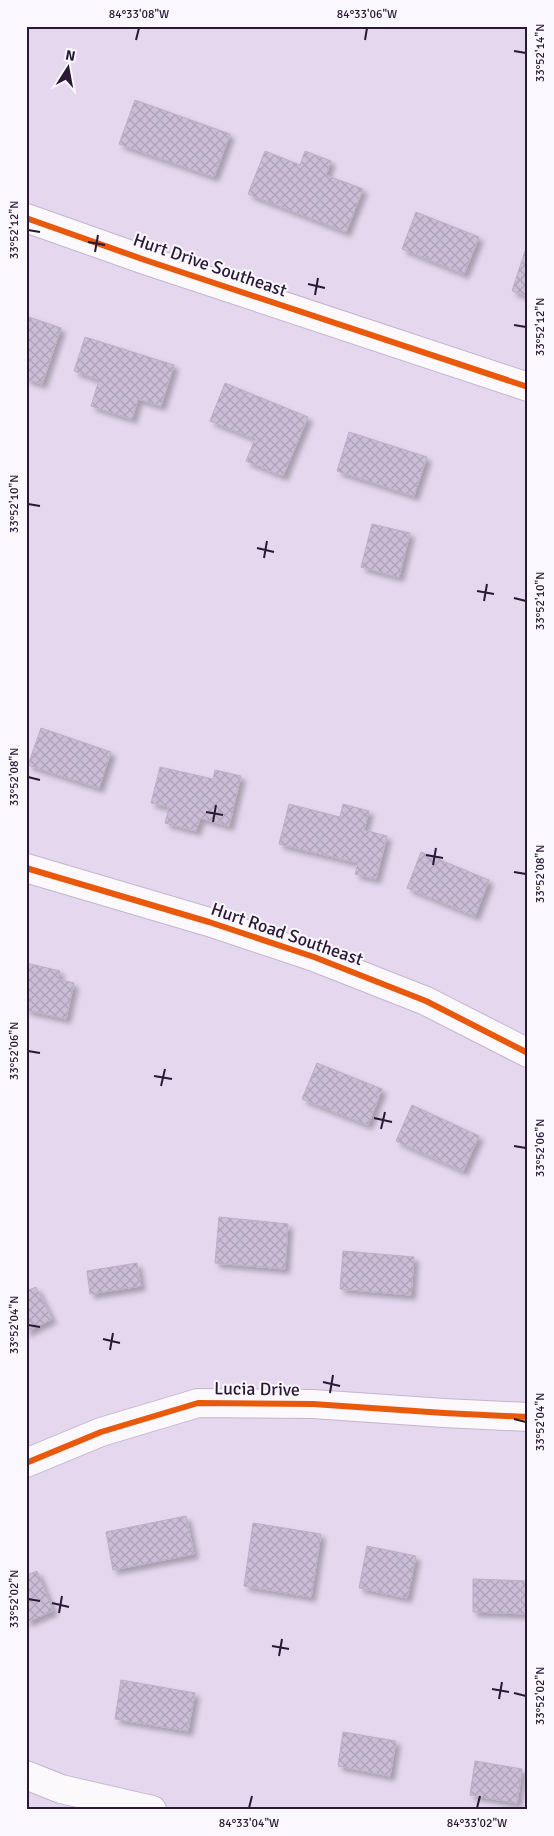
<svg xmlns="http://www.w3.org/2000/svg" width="554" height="1836" viewBox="0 0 554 1836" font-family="Signika,sans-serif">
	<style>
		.building { fill: url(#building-cross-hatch); stroke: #bcaec5; filter: url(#shadow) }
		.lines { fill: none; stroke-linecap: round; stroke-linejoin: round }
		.minor-casing { stroke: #c4b5ce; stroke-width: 30 }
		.minor { stroke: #fbf9fc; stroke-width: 28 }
		.cycleway-casing { stroke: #fbf7ff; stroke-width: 9 }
		.cycleway { stroke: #e8590c; stroke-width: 6 }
		.ticks { fill: none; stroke: #291934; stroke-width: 2 }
		.labels { text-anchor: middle; stroke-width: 4; stroke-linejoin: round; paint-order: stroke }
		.street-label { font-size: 18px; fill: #291934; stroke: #fbf7ff }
		.neatline { fill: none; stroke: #291934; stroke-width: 2 }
		.ticks-label { font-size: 12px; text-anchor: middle; fill: #291934 }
	</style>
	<defs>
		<pattern id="building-cross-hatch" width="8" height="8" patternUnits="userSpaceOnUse" patternTransform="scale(1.25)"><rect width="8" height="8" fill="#cbbdd5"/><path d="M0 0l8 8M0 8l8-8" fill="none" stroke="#aea2b7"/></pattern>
		<filter id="shadow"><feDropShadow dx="4.5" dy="4.5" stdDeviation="2.5" flood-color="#0004"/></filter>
	</defs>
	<rect width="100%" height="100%" fill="#e5d7ee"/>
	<path class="building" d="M135 100 230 134 214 177 119 144Z
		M265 151 300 165 305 151 331 161 326 175 363 189 346 232 248 194Z
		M416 212 479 237 464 274 402 249Z
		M525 251 528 252V296L512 291Z
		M26 316 61 328 42 384 26 379Z
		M85 337 174 365 161 406 138 399 132 419 91 406 99 380 74 371Z
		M225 383 308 417 283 476 246 461 255 439 210 421Z
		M349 432 427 457 414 496 337 471Z
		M372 524 410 533 399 577 361 567Z
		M41 728 111 752 99 788 28 765Z
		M160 767 213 779 215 770 241 776 229 826 200 818 196 831 165 823 169 807 151 803Z
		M289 804 340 817 343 804 369 811 364 830 387 836 376 879 355 874 358 863 279 844Z
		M421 852 489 880 475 916 407 888Z
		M26 963 60 971 58 979 74 983 66 1019 26 1010Z
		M317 1063 382 1089 368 1125 302 1099Z
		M412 1105 479 1136 463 1171 396 1141Z
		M219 1217 288 1224 285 1269 215 1263Z
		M343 1251 414 1257 411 1295 340 1289Z
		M137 1263 141 1286 90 1294 87 1271Z
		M36 1287 52 1319 26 1332V1291Z
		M186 1516 194 1554 113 1570 106 1532Z
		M253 1523 321 1534 311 1597 244 1586Z
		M367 1546 416 1556 407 1598 359 1588Z
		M37 1571 53 1611 26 1622V1575Z
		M473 1579 528 1581V1614L473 1612Z
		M121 1680 195 1693 188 1731 115 1719Z
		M343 1732 396 1741 390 1776 338 1766Z
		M475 1761 522 1769 517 1803 470 1795Z"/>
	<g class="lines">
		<g class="minor-casing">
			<path id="minor" d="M26 218 145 260 528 387
				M26 868 209 922 314 957 426 1001 528 1053
				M26 1463 101 1432 198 1403 313 1404 444 1413 528 1417
				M26 1775 61 1789 152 1810"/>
		</g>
		<use href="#minor" class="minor"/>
		<g class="cycleway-casing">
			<path id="cycleway" d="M26 218 145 260 528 387
				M26 868 209 922 314 957 426 1001 528 1053
				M26 1463 101 1432 198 1403 313 1404 444 1413 528 1417"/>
		</g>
		<use href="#cycleway" class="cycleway"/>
	</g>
	<path class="ticks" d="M136 40 139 28M365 40 367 28M514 51 526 53M28 230 40 232M88 242 105 245M95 252 98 235M308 284 325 288M315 295 318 278M514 325 526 327M28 504 40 506M257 548 274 552M264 558 267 541M477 591 494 594M514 598 526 601M484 601 487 584M28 777 40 780M206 812 223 815M213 822 216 805M426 855 443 858M433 865 436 848M514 872 526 874M28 1051 40 1053M154 1076 172 1079M161 1086 165 1069M374 1118 392 1122M381 1129 385 1112M514 1146 526 1148M28 1325 40 1327M103 1339 120 1343M110 1350 113 1333M323 1382 340 1386M330 1393 333 1375M514 1419 526 1422M28 1599 40 1601M52 1603 69 1607M59 1613 62 1596M272 1646 289 1649M279 1656 282 1639M492 1689 509 1692M514 1693 526 1696M499 1699 502 1682M249 1808 252 1796M477 1808 480 1796"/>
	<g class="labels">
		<g class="street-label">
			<text transform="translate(210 265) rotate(19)" y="6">Hurt Drive Southeast</text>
			<text transform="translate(287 934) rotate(19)" y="6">Hurt Road Southeast</text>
			<text transform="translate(257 1389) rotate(1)" y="6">Lucia Drive</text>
		</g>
	</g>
	<rect width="554" height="1836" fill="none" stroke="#fbf7ff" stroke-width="55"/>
	<g transform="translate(68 68) rotate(11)" stroke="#fbf7ff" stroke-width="4" paint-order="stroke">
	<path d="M0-4L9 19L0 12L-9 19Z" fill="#291934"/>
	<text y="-8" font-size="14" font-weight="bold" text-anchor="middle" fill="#291934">N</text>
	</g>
	<rect x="28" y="28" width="498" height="1780" class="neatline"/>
	<g class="ticks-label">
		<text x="139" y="18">84°33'08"W</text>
		<text x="367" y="18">84°33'06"W</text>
		<text transform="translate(540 53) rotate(-90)" y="4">33°52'14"N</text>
		<text transform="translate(14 230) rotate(-90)" y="4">33°52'12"N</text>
		<text transform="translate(540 327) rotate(-90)" y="4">33°52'12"N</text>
		<text transform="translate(14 504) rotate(-90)" y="4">33°52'10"N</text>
		<text transform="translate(540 601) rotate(-90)" y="4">33°52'10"N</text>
		<text transform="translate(14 777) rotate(-90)" y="4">33°52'08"N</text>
		<text transform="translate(540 874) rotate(-90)" y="4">33°52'08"N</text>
		<text transform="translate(14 1051) rotate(-90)" y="4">33°52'06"N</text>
		<text transform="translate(540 1148) rotate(-90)" y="4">33°52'06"N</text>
		<text transform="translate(14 1325) rotate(-90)" y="4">33°52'04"N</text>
		<text transform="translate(540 1422) rotate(-90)" y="4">33°52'04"N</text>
		<text transform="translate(14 1599) rotate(-90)" y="4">33°52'02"N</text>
		<text transform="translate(540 1696) rotate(-90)" y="4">33°52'02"N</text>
		<text x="249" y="1827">84°33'04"W</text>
		<text x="477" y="1827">84°33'02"W</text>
	</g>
</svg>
